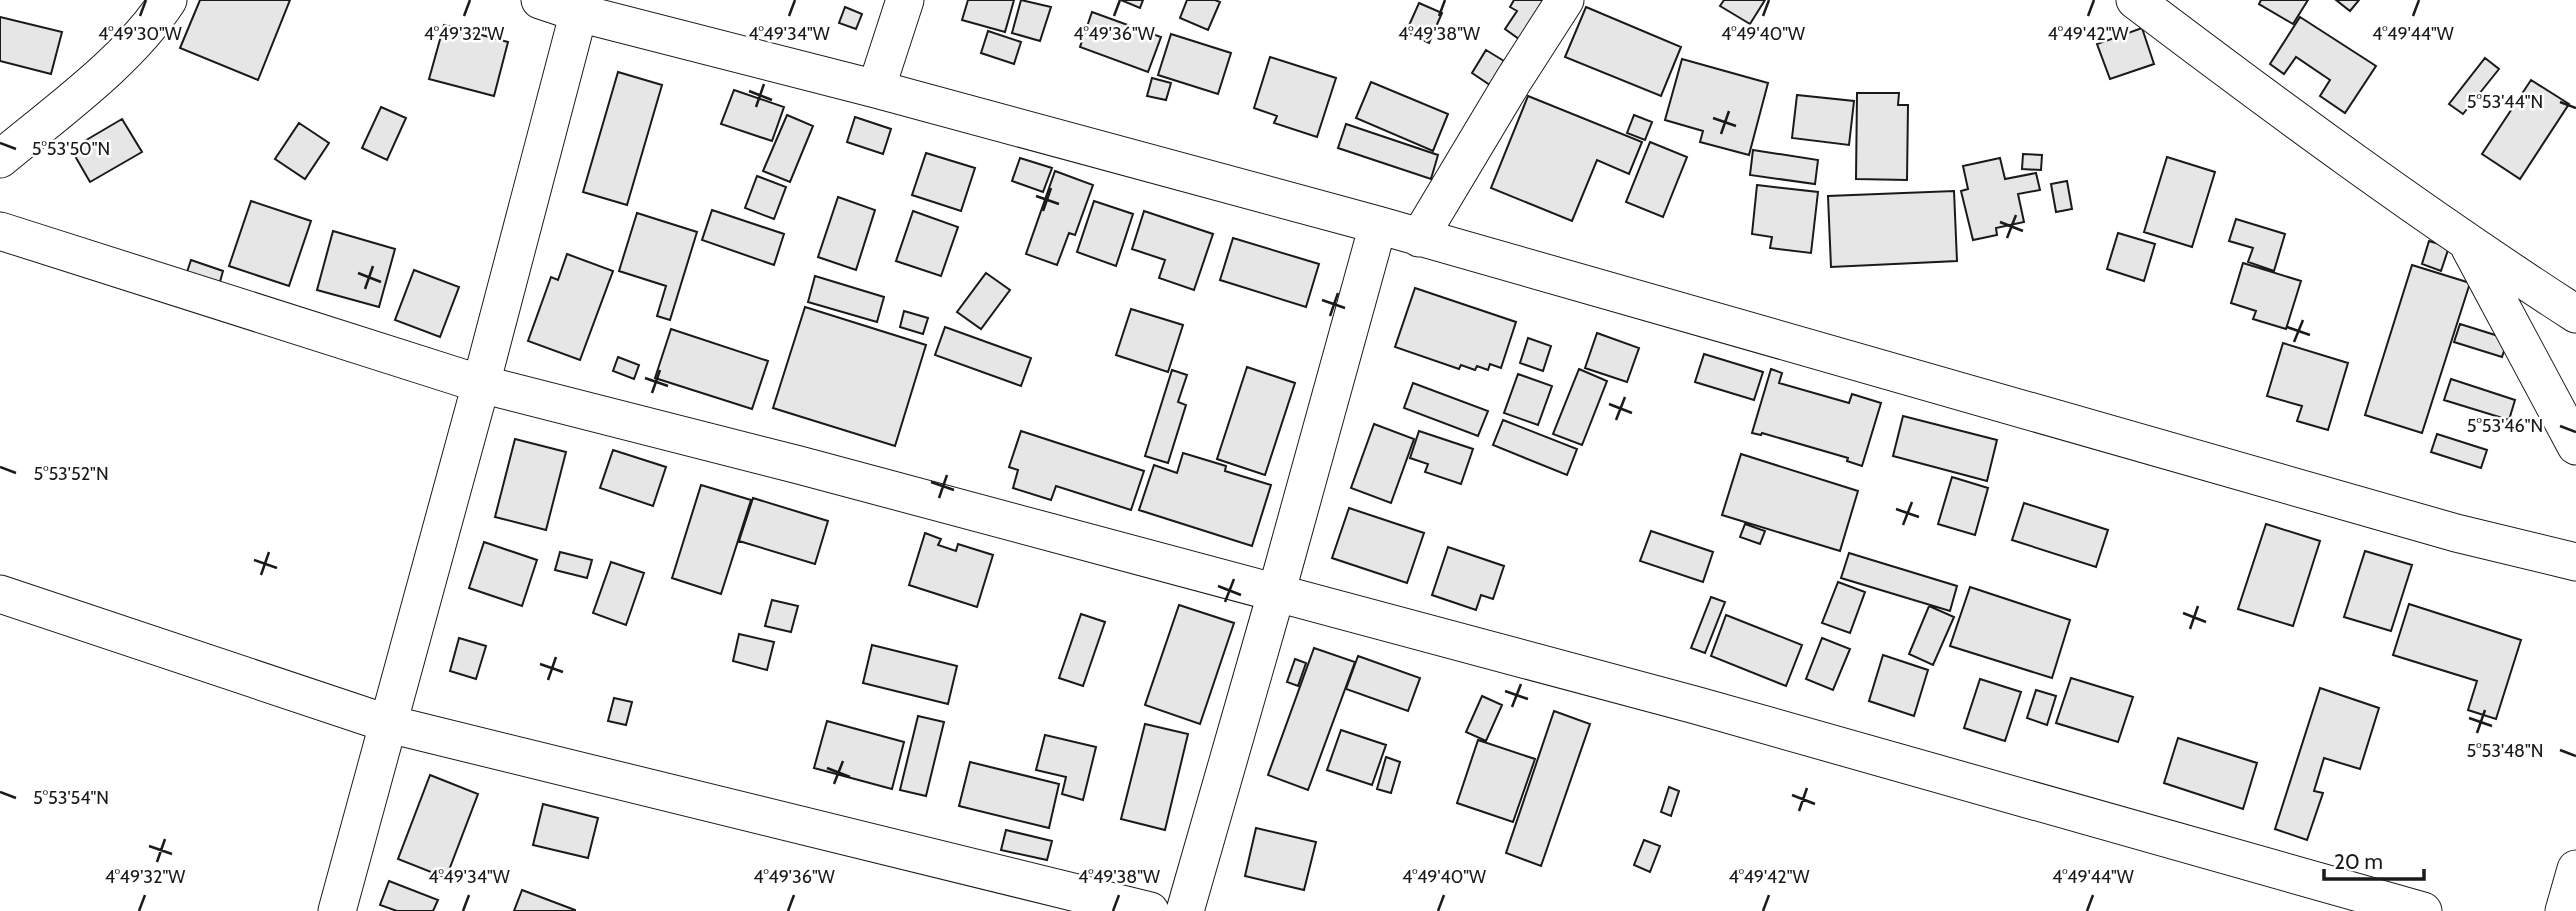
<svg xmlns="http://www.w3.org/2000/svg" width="2576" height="911" viewBox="0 0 2576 911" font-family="Cabin,sans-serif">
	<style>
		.building { fill: #e6e6e6; stroke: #1a1a1a; stroke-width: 2 }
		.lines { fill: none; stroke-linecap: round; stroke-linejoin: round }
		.minor-casing { stroke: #1a1a1a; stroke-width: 39 }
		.minor { stroke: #fff; stroke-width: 37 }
		.ticks { fill: none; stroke: #1a1a1a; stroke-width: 2.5 }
		.ticks-label { font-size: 18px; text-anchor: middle; fill: #1a1a1a; stroke: #fff; stroke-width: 5; stroke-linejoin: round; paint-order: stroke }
	</style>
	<rect width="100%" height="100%" fill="#fff"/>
	<path class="building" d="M200 0H290L258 80 180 48Z
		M968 0H1014L1005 32 962 20Z
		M1021 0 1051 7 1040 41 1012 33Z
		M1121 0H1143L1140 8Z
		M1187 0H1215L1220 2 1208 30 1180 18Z
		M1514 0H1546L1519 39 1505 29 1517 11 1510 7Z
		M1724 0H1765L1750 24 1720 6Z
		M2261 0H2308L2293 24 2259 4Z
		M2336 0H2359L2350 11Z
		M1419 3 1442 13 1429 43 1406 32Z
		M845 7 862 14 856 29 839 23Z
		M1586 7 1681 47 1661 96 1565 57Z
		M1092 12 1161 37 1148 72 1080 47Z
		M0 17 62 32 51 74 0 61Z
		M2300 17 2376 66 2345 113 2320 96 2330 80 2296 57 2284 74 2270 64Z
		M444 25 508 42 494 96 429 79Z
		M2142 28 2154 64 2110 79 2097 44Z
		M988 31 1021 42 1014 64 981 53Z
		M1171 34 1231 53 1218 94 1158 75Z
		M1486 50 1504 61 1490 85 1472 73Z
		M1270 57 1336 78 1317 137 1274 123 1277 116 1254 108Z
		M2485 58 2499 69 2463 114 2449 104Z
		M1682 59 1768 83 1749 155 1700 142 1703 131 1665 120Z
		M618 72 662 85 627 205 583 192Z
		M1152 78 1171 83 1166 100 1147 96Z
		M2531 80 2569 104 2520 179 2482 154Z
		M1371 82 1448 114 1433 151 1356 118Z
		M734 90 784 107 772 141 721 124Z
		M1857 93H1899L1898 105H1908L1907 180 1856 179Z
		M1797 95 1854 101 1849 145 1792 138Z
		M1528 96 1642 142 1629 174 1597 160 1572 221 1491 188Z
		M381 107 406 118 387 160 362 148Z
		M787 115 813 126 790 182 763 171Z
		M1634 115 1652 122 1645 140 1627 133Z
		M855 117 891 129 883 154 847 142Z
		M122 119 142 152 90 182 71 149Z
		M299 123 329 143 305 179 275 159Z
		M1346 124 1438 155 1431 179 1338 148Z
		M1650 142 1687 157 1663 217 1626 202Z
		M1753 150 1818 160 1815 184 1750 175Z
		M926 153 975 168 961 211 912 195Z
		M2023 154 2042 155 2041 170 2022 169Z
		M2167 157 2215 172 2192 247 2144 232Z
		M1020 158 1052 168 1043 192 1012 181Z
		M2000 158 2005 179 2036 173 2040 190 2018 194 2024 222 1996 228 1997 235 1973 240 1961 191 1968 189 1963 166Z
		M1055 171 1093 185 1075 235 1069 233 1057 265 1026 254Z
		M757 176 786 187 774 219 745 208Z
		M2067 181 2072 209 2056 212 2051 184Z
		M1757 185 1818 192 1811 253 1770 248 1772 237 1752 234Z
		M1954 191 1957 261 1831 267 1828 196Z
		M838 197 875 210 856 270 818 257Z
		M251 201 311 221 289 286 229 266Z
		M1094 201 1133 214 1116 266 1077 252Z
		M712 210 784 234 774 265 702 240Z
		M913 211 958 227 941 276 896 261Z
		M1144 211 1213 234 1194 290 1159 278 1165 260 1132 249Z
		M637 213 697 232 670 320 657 316 666 286 619 271Z
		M2236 219 2285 234 2274 271 2248 262 2253 248 2229 241Z
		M333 231 395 249 379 307 317 290Z
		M2118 233 2155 244 2144 281 2107 269Z
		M1233 238 1319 264 1306 307 1220 280Z
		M2429 241 2449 247 2441 271 2422 264Z
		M567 254 613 271 580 360 528 341 551 277 558 280Z
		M191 260 223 271 218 289 185 278Z
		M2243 263 2301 281 2286 329 2253 319 2256 311 2231 303Z
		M2412 265 2470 283 2422 433 2365 415Z
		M414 270 459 287 440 337 395 320Z
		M986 273 1010 290 981 329 957 312Z
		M815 276 884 297 877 322 808 302Z
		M1415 288 1516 322 1501 368 1490 364 1488 370 1477 366 1475 370 1461 365 1459 369 1395 347Z
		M805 307 926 345 895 446 773 408Z
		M1131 309 1183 325 1168 372 1116 355Z
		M904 311 928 318 923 334 900 327Z
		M2460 324 2508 339 2502 357 2454 342Z
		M945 327 1031 358 1021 386 935 355Z
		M671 329 768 361 752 409 655 378Z
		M1597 333 1639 348 1627 382 1585 368Z
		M1528 338 1551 346 1543 371 1520 363Z
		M2283 343 2348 363 2328 430 2297 421 2302 406 2267 396Z
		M1704 354 1763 372 1754 400 1695 382Z
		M618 357 639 365 634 379 613 371Z
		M1247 367 1295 383 1265 475 1217 459Z
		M1579 369 1607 381 1582 445 1553 434Z
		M1771 369 1782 373 1779 383 1849 403 1852 394 1881 403 1862 466 1847 461 1848 458 1762 433 1761 435 1752 433Z
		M1172 370 1187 375 1178 402 1186 405 1168 463 1145 456Z
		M1518 374 1552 386 1538 425 1504 413Z
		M2451 379 2515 400 2509 420 2444 400Z
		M1413 383 1488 411 1478 436 1404 408Z
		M1903 416 1997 440 1987 481 1893 456Z
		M1503 420 1577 449 1567 475 1493 445Z
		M1374 424 1414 439 1391 503 1351 488Z
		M1021 431 1144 471 1131 510 1056 486 1051 500 1013 488 1018 470 1009 467Z
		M1419 431 1473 449 1461 484 1425 472 1428 464 1410 458Z
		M2437 434 2487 450 2481 468 2431 452Z
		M515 439 566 452 546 530 495 517Z
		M613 450 666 467 653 506 600 488Z
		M1183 453 1226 466 1225 471 1271 485 1252 546 1139 510 1154 465 1177 473Z
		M1741 454 1858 491 1840 551 1722 515Z
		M1952 477 1988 488 1975 535 1938 524Z
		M701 485 751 500 721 594 672 578Z
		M753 498 828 521 815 564 739 541Z
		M2024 503 2108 530 2096 567 2012 540Z
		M1349 508 1424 533 1407 583 1332 558Z
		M1745 524 1765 531 1760 544 1740 537Z
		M2266 524 2320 541 2293 626 2238 609Z
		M1651 531 1713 552 1703 582 1640 561Z
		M925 533 941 539 938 545 956 551 958 544 993 555 977 607 909 585Z
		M484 542 537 560 522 606 469 588Z
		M1448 547 1504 566 1493 599 1481 595 1476 610 1432 595Z
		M2365 551 2412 565 2391 631 2344 617Z
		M560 552 592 560 587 578 555 570Z
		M1849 553 1957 586 1950 611 1841 578Z
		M611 562 644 573 626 625 593 613Z
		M1838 582 1865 592 1850 633 1822 623Z
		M1970 587 2070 620 2052 678 1950 646Z
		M1711 597 1725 602 1705 653 1691 648Z
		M772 600 798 606 791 632 765 626Z
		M2409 604 2521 640 2496 719 2468 710 2477 681 2393 655Z
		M1179 605 1234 623 1200 724 1145 705Z
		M1929 606 1954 617 1933 665 1909 654Z
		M1081 614 1105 622 1083 686 1059 678Z
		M1726 615 1802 645 1786 686 1711 656Z
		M739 634 774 642 767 670 733 661Z
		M459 638 486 646 476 679 450 671Z
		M1822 638 1850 649 1833 690 1806 679Z
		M872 645 957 666 948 704 863 683Z
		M1314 648 1355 662 1308 790 1268 775Z
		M1883 655 1928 670 1914 716 1869 701Z
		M1358 656 1420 678 1408 711 1346 689Z
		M1295 659 1306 663 1298 686 1287 682Z
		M2071 678 2133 697 2118 742 2056 723Z
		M1980 679 2021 692 2005 741 1964 728Z
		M2320 688 2379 708 2360 769 2324 758 2314 791 2323 793 2307 840 2275 829Z
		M2036 690 2056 696 2047 725 2027 718Z
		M1482 696 1502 705 1486 741 1466 732Z
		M614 698 632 702 626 725 608 721Z
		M1554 711 1590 724 1541 866 1506 853Z
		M918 716 944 722 926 796 900 790Z
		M827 721 904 742 892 789 814 768Z
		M1145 724 1188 734 1165 830 1121 819Z
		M1341 730 1386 745 1372 785 1327 770Z
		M1045 735 1096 747 1083 800 1062 794 1066 777 1036 770Z
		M2178 738 2257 763 2243 809 2164 783Z
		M1478 740 1535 759 1513 822 1457 803Z
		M1386 757 1400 762 1391 793 1377 789Z
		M970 762 1059 784 1049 828 959 806Z
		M430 775 478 794 446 878 398 859Z
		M1669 787 1679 791 1671 816 1661 812Z
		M543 804 598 818 588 858 533 845Z
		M1256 828 1316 842 1304 890 1245 876Z
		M1006 830 1052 841 1047 860 1001 850Z
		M1644 840 1660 846 1650 872 1634 865Z
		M389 881 438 900 433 911H397L380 905Z
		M522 890 575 910V911H514Z"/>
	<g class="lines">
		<g class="minor-casing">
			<path id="minor" d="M540 0 579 13 876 89 1378 225 2456 533 2576 562
				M2135 0C2279 109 2424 216 2576 314
				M876 89 905 0
				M0 159C55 113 129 61 168 0
				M0 231 481 384 799 465 1695 705 2423 911
				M1419 238 1513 81 1565 0
				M2470 248 2576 446
				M0 594 389 724 1150 911
				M337 911 481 384 582 0
				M1185 911 1276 594 1378 225
				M2564 911 2576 869"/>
		</g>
		<use href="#minor" class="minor"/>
	</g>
	<path class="ticks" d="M140 16 146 0M464 16 470 0M789 16 795 0M1114 16 1120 0M1439 16 1445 0M1763 16 1769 0M2088 16 2094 0M2413 16 2419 0M749 91 772 100M2560 102 2576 108M756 107 764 84M1713 118 1736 126M1721 134 1729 111M0 143 16 149M1036 196 1059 204M1043 211 1051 188M2000 222 2023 231M2007 238 2016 215M358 273 381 282M365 289 373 266M1322 300 1345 308M1330 316 1338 293M2287 327 2310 335M2294 342 2303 320M645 378 668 386M652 393 660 370M1609 404 1632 413M1616 420 1625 397M2560 426 2576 432M0 467 16 473M931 482 954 490M939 498 947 475M1896 509 1919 517M1903 525 1912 502M254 560 277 568M261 575 269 552M1218 586 1241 595M1225 602 1234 579M2183 613 2206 622M2190 629 2198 606M540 664 563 672M548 680 556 657M1505 691 1528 699M1512 707 1521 684M2469 718 2492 726M2477 733 2485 710M2560 750 2576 756M827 768 850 777M834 784 843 761M0 792 16 798M1792 795 1815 804M1799 811 1807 788M149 846 172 854M157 862 165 839M139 911 145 895M463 911 469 895M788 911 794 895M1113 911 1119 895M1438 911 1444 895M1763 911 1769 895M2087 911 2093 895"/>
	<g class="ticks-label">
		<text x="140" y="40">4°49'30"W</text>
		<text x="464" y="40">4°49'32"W</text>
		<text x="789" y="40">4°49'34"W</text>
		<text x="1114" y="40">4°49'36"W</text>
		<text x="1439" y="40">4°49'38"W</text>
		<text x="1763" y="40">4°49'40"W</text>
		<text x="2413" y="40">4°49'44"W</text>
		<text x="2088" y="40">4°49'42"W</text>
		<text x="2505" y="108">5°53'44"N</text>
		<text x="71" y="155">5°53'50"N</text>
		<text x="2505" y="432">5°53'46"N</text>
		<text x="71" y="480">5°53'52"N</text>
		<text x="2505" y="757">5°53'48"N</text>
		<text x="71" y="804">5°53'54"N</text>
		<text x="145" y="883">4°49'32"W</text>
		<text x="469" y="883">4°49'34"W</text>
		<text x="794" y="883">4°49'36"W</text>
		<text x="1119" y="883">4°49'38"W</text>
		<text x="1444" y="883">4°49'40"W</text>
		<text x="1769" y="883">4°49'42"W</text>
		<text x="2093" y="883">4°49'44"W</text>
	</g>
	<path d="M2324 869v10h100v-10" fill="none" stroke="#1a1a1a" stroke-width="3.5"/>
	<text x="2334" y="869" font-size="21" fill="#1a1a1a" stroke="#ffffff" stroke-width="5" paint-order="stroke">20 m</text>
</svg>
